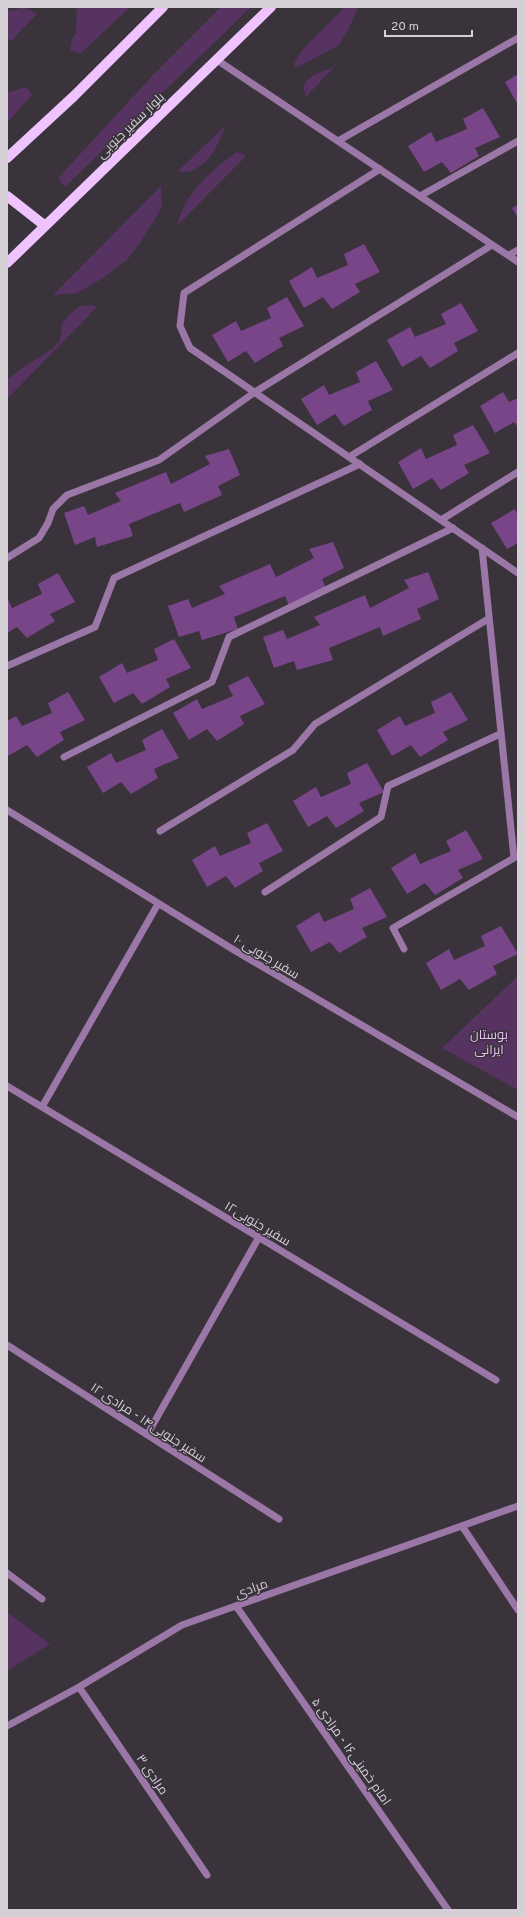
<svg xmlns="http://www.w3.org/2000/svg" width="525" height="1917" viewBox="0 0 525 1917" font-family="Overpass,Cairo,sans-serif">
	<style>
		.green { fill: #563361 }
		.building { fill: #784588 }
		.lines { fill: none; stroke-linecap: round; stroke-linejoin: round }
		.minor { stroke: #9a77a6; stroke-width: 7 }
		.major { stroke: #efc3fd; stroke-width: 10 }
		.labels { text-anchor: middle; stroke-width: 3; stroke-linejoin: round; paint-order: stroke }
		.street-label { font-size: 13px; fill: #d4d0d6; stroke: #3a333c }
		.park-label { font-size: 13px; fill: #e7bdf5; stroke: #3a333c }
	</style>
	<rect width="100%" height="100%" fill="#3a333c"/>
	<path class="green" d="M24 7 37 14 11 41 7 39V8L10 11Z
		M77 7H130L80 54 70 50 72 39 76 33Z
		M221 7H251L65 187 58 178 153 75Z
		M345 7H358L349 28 339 45 296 68 294 64 302 50Z
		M337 64 306 97 303 87C312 69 324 75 337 64Z
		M26 87 32 95 7 123V93Z
		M226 125C219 142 211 163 193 170 188 172 182 172 177 172Z
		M237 152 246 156 177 226C184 194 212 169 237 152Z
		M161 186 162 207 140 243 127 260 103 278 77 293 53 295Z
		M93 305 97 307 7 399V380L22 368 52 349 60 340 62 323 70 314 80 306Z
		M518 976V1090L442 1048Z
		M7 1612 50 1644 7 1671Z"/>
	<path class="building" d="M518 74V105L505 82Z
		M483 108 500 137 475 148 479 156 451 173 442 162 424 172 408 146 431 132 436 142 467 129 463 119Z
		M518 205V218L512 208Z
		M364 244 380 272 355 284 360 292 332 309 323 297 304 308 289 281 312 267 317 278 348 265 344 254Z
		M287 297 304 326 279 338 283 346 255 363 246 351 228 362 212 335 236 321 241 331 271 318 267 308Z
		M461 303 478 331 454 343 458 351 430 368 421 356 402 367 387 340 410 327 415 337 446 324 441 314Z
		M376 361 393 390 368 401 372 410 344 426 335 414 317 425 301 399 324 385 329 395 360 382 356 372Z
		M503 392 509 402 518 398V427L514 422 495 433 480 406Z
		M473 425 490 453 464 465 469 473 441 490 432 478 413 489 398 462 421 448 426 459 457 445 453 435Z
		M229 449 240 475 218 486 222 495 184 512 180 503 129 524 133 536 97 547 95 537 75 545 64 513 84 506 88 515 121 501 115 493 166 472 171 484 210 464 205 456Z
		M515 509 518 516V543L507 549 491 523Z
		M333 542 344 568 322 579 326 588 289 606 285 596 234 617 238 629 202 640 199 631 179 637 168 606 188 599 192 608 225 594 219 586 270 564 276 577 314 558 309 549Z
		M428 572 439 599 417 609 421 619 383 636 380 627 329 648 333 660 297 670 294 661 274 668 263 637 283 630 287 639 320 625 314 617 365 595 370 608 409 588 404 580Z
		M58 573 75 602 50 614 55 621 27 638 17 627 7 633V597L12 608 42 594 38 584Z
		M174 639 191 668 166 679 170 687 142 704 133 693 114 703 99 677 122 663 127 673 158 660 154 649Z
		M248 676 265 704 240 716 244 724 217 741 207 729 189 740 173 713 197 699 202 709 233 696 228 686Z
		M68 692 85 720 60 732 64 740 37 757 27 745 8 756 7 721 16 716 22 726 52 713 48 703Z
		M451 692 468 720 443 732 448 740 420 757 411 745 392 756 377 730 400 716 405 726 435 713 431 702Z
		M162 729 179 758 154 769 158 778 131 794 121 782 103 793 87 767 111 753 116 763 146 750 142 740Z
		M367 763 384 792 359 803 364 811 336 828 327 816 308 827 293 801 316 787 321 797 351 784 347 773Z
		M267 823 283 851 259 863 263 871 235 888 226 876 207 887 192 860 215 846 220 856 251 843 247 833Z
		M466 830 483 859 458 870 463 878 435 895 425 883 407 894 391 868 415 853 420 864 451 851 446 841Z
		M370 888 387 917 362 928 367 937 339 953 330 942 311 952 296 926 319 912 324 922 354 909 350 899Z
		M501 926 518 954 493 966 497 974 469 990 460 979 441 990 426 963 449 949 454 960 485 946 481 936Z"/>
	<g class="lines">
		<path class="minor" d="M217 60 518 262
			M338 141 518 38
			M380 169 184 293 180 326 190 348 518 573
			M420 196 518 141
			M509 255 518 250
			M349 457 518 353
			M441 520 518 472
			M7 558 39 538 48 523 53 509 67 495 159 460 255 392 492 245
			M7 666 95 627 114 578 360 464
			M64 757 212 682 229 637 453 528
			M7 810 234 950 518 1117
			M160 831 293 750 315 724 488 619
			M265 892 381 817 388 786 500 734
			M404 949 393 928 514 858 482 548
			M7 1086 496 1380
			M42 1107 158 904
			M7 1345 279 1519
			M147 1435 259 1237
			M462 1526 518 1610
			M7 1573 42 1599
			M236 1606 448 1910
			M79 1687 207 1875
			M7 1726 79 1687 182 1625 518 1506"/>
		<path class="major" d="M7 158 74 96 163 7
			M7 196 44 225
			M7 263 271 7"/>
	</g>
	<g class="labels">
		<g class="street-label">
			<text transform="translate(130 125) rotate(-44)" y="5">بلوار سفیر جنوبی</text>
			<text transform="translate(267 956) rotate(31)" y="5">سفیر جنوبی ۱۰</text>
			<text transform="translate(258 1223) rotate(31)" y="5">سفیر جنوبی۱۲</text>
			<text transform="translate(149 1422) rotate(33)" y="5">سفیر جنوبی۱۴ - مرادی ۱۲</text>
			<text transform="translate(251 1588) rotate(-20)" y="5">مرادی</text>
			<text transform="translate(352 1751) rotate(55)" y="5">امام خمینی۱۶ - مرادی ۵</text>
			<text transform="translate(153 1774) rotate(56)" y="5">مرادی ۳</text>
		</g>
		<g class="park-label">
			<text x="489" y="1039">بوستان<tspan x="489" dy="15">ایرانی</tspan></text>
		</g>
	</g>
	<rect width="525" height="1917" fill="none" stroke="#d4d0d6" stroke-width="16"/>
	<path d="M385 30v6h87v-6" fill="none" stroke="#d4d0d6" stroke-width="2"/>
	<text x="391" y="30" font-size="12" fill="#d4d0d6" stroke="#3a333c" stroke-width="3" paint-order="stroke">20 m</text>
</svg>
